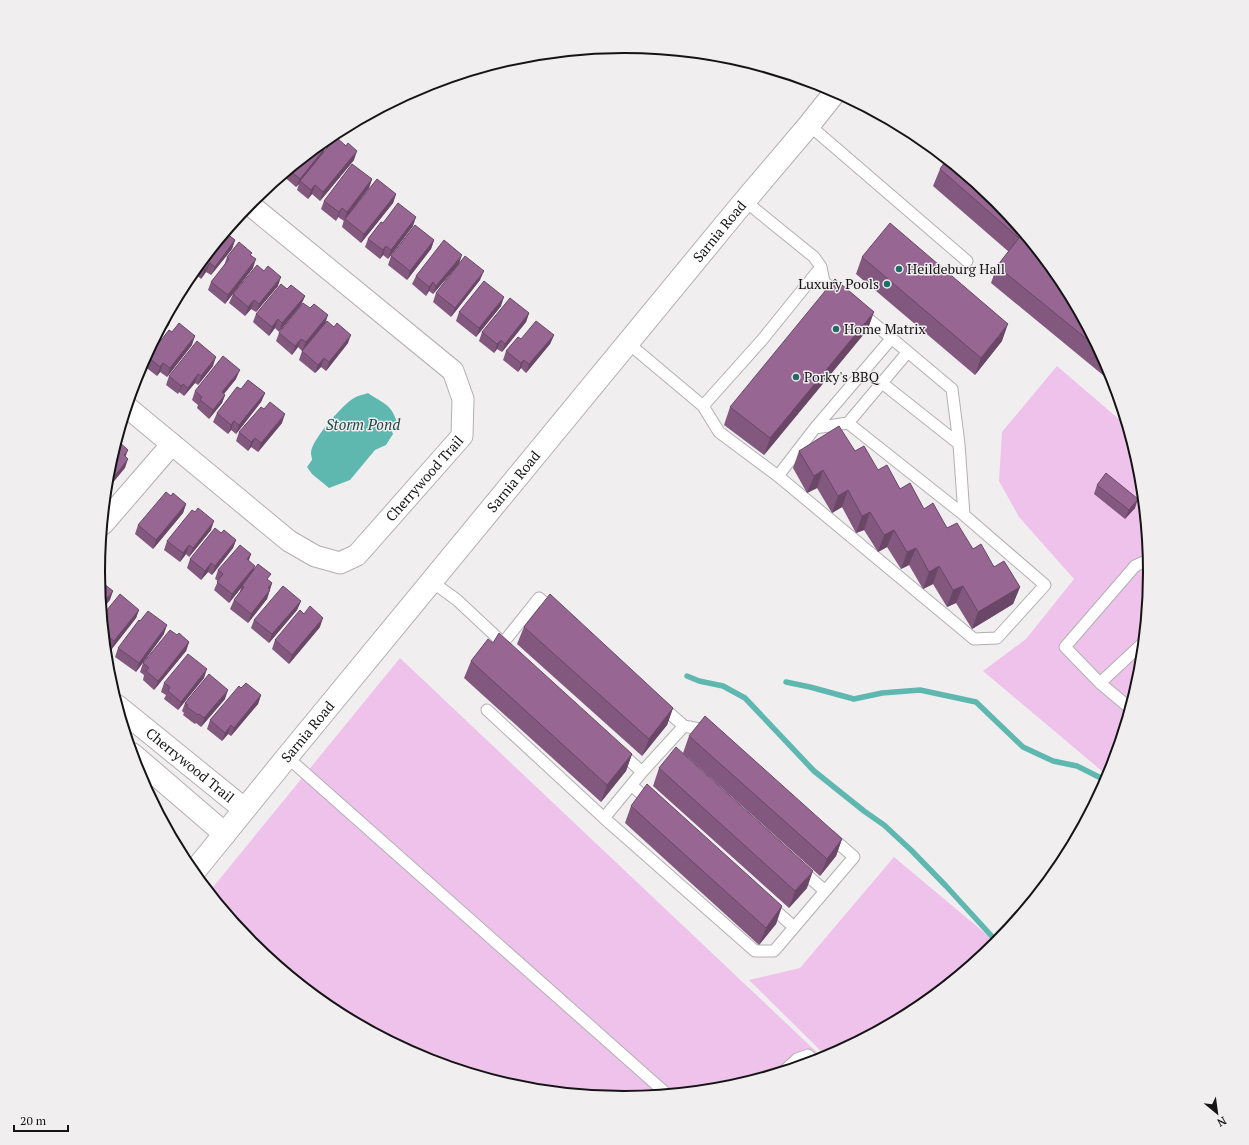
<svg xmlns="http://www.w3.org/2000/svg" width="1249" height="1145" viewBox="0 0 1249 1145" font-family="'PT Serif',serif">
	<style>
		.green { fill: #efc2eb }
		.water { fill: #5eb8af }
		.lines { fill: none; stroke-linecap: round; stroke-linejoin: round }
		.stream { stroke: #5eb8af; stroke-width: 5.5 }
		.lane-casing { stroke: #b2afb2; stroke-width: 13 }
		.street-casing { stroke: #b2afb2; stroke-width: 23 }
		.secondary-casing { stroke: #b2afb2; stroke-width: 24 }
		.lane { stroke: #fff; stroke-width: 11 }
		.street { stroke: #fff; stroke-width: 21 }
		.secondary { stroke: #fff; stroke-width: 22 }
		.wall { fill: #82587e }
		.shaded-wall { fill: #6a4767 }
		.building { fill: #976693; stroke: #6a4767 }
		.poi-dot { fill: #226c66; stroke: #f1eef0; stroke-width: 1.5 }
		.labels { text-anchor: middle; stroke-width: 3; stroke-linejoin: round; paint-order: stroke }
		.street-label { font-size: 14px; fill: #151415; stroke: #f1eef0 }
		.poi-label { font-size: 14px; fill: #151415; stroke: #f1eef0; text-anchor: start }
		.water-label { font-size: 15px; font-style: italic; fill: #204a46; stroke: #f1eef0 }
		.rim { fill: none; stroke: #151415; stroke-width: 2 }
	</style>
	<rect width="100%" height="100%" fill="#f1eef0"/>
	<path class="green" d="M1057 366 1128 427 1141 470 1151 573 1141 675 1109 777 983 671 1026 639 1074 579 1019 517 999 481 1002 432Z
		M400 658 824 1059 727 1089 624 1099 522 1089 423 1059 332 1010 252 945 209 892Z
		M894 857 998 944 917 1010 828 1058 749 980 800 968Z"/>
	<path class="water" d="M368 393C383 404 390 402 397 422L391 429 393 434 386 445 375 450 350 480 329 488 312 474 307 467 312 460C312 458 311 455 311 453 311 441 340 408 351 400 356 396 362 395 368 393Z"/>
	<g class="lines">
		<path class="stream" d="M687 676 699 681 723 686 745 698 814 771 864 811 884 825 911 850 946 886 998 943
			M786 682 810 687 854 699 882 693 920 690 976 702 1023 747 1053 761 1077 766 1107 781"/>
		<g class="lane-casing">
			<path id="lane" d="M809 125 967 261
				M745 201 814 257 821 267 824 282 839 295
				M628 343 703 406 762 340 821 267
				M907 353 848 423 964 515
				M882 383 959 444
				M703 406 719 432 778 476 815 428 891 339
				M815 428 848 423
				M778 476 974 639 997 638 1045 585 964 515 959 444 952 389 859 311
				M431 581 457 600 503 643 539 598 554 611
				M1100 683 1065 647 1135 566 1150 559
				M1131 709 1100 683 1144 642
				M487 710 604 818 642 772 684 726 660 705
				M684 726 710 731
				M619 751 642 772
				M287 757 668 1095
				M631 785 652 803
				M604 818 755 951H774L854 857 830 836
				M800 869 825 891
				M769 905 794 927
				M783 1072 797 1059 808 1055 815 1062"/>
		</g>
		<g class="street-casing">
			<g id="street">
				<path id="s1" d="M127 407 289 541 315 556 340 563 357 555 462 436 463 399 453 371 249 204"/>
				<path d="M103 524 172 444"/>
			</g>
		</g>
		<g class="secondary-casing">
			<g id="secondary">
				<path id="s2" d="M117 706 244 809"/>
				<path d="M132 754 225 834"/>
				<path id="s3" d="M193 873 287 757 737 210 809 125 836 91"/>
			</g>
		</g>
		<use href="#lane" class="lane"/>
		<use href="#street" class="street"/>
		<use href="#secondary" class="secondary"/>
	</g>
	<path class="wall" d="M320 144 325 148 323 153 354 160 320 201 312 194 308 199 297 190 299 184 296 187 282 175Z
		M947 159 1062 280 1111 371 1115 385 991 283 997 266 1009 252 933 186 940 169Z
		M372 179 369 188 355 206 396 194 393 203 361 243 342 227 344 220V221L338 217 336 221 321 209 324 201Z
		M383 223 413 226 388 259 383 255 380 259 365 247 368 239Z
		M226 233 235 240 232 249 211 275 206 272 201 279 193 272Z
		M434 240 431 249 407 280 388 265 391 256Z
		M251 255 253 268 225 304 208 290 211 282 224 266 227 257Z
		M862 257 1002 341 975 375 856 274Z
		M459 264 433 294 429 291 426 296 412 284 416 276Z
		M480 280 451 317 433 302 436 293Z
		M278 286 256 312 251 309 245 316 229 303 233 294Z
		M287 289 305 296 301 305 279 332 275 328 269 336 253 322 256 314Z
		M501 306 476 337 456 321 459 312Z
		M529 313 526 322 502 352 497 349 494 353 479 341 482 332Z
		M326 322 348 343 326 371 321 367 315 373 299 360 302 351 298 347 292 355 276 341 279 333Z
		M868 329 764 455 724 425 730 407Z
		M554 335 550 344 526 373 521 368 518 372 503 360 506 351 521 339Z
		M192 345 167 377 160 372 157 376 144 366 148 357Z
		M213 366 198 385 195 383 184 396 179 392 178 394 166 385 169 376Z
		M236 379 224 394 225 395 222 403 209 419 197 408 198 405 192 400 195 391Z
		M241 389 265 393 261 402 236 434 231 430 228 434 213 422 217 413Z
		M282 423 258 452 251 447 248 451 236 441 239 432Z
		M799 451H855L924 509 1020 587 1013 604 972 629 956 603 947 607 933 584 923 589 909 565 901 569 887 547 878 552 864 530 856 533 842 507 832 513 817 488 807 493 793 468Z
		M1097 485 1135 508 1125 519 1094 494Z
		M171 496 186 504 183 513 153 549 135 534 138 525Z
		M211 530 189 557 186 554 180 562 164 550 167 541Z
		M221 533 236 540 233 548 212 575 208 572 201 580 187 568 190 559Z
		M251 554 248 561 254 570 272 583 267 599 248 623 230 609 234 600 239 594 241 588 229 603 214 590 218 581 215 579 218 570Z
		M301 601 297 610 269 643 251 628 254 620Z
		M139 610 136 618 111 650 106 646H105L102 616Z
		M320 627 289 664 272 649 275 640Z
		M524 627 673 708 667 725 642 756 517 644Z
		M164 634 136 672 115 657 118 648Z
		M177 635 189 642 186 651 154 690 143 680 144 675 140 672 143 663Z
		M471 661 632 754 626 771 601 802 464 678Z
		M204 678 178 710 164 699 166 695 161 692 164 683Z
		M241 688 261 695 258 704 231 736 228 734 222 741 207 729 210 720Z
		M225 699 201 727 196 723 195 724 192 722 183 715 184 713 182 711 185 703Z
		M689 736 842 839 836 856 820 876 683 753Z
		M659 768 807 888 789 908 653 786Z
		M631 806 782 906 776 924 759 945 625 823Z"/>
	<path class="shaded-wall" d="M325 148 322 157 300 181 299 184 296 187 300 179Z
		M357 151 354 160 320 201 323 192Z
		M372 179 369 188 345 219 344 221 347 212Z
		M315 185 312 194 308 199 311 190Z
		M396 194 393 203 361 243 364 234Z
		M342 208 338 217 336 221 339 212Z
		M416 217 413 226 388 259 391 250Z
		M235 240 232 249 211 275 215 267Z
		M434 240 431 249 407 280 410 271Z
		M386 246 383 255 380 259 383 250Z
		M462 255 459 264 433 294 436 286Z
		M256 259 253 268 225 304 228 295Z
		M210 263 206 272 201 279 204 270Z
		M484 271 480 280 451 317 455 308Z
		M281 277 278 286 256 312 259 304Z
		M433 282 429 291 426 296 429 287Z
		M305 296 301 305 279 332 282 323Z
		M504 297 501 306 476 337 479 328Z
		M254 300 251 309 245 316 248 307Z
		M874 312 868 329 764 455 770 438Z
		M529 313 526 322 502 352 505 344Z
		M328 315 325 324 302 351 306 342Z
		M172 316 169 325 149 351 157 336Z
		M278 319 275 328 269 336 272 327Z
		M1008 324 1002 341 975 375 981 358Z
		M351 335 348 343 326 371 329 362Z
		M554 335 550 344 526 373 529 364Z
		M195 336 192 345 167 377 170 368Z
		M301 339 298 347 292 355 295 346Z
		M501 340 497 349 494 353 497 344Z
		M216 357 213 366 198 385 201 376Z
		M324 358 321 367 315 373 318 365Z
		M524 360 521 368 518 372 521 363Z
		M163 363 160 372 157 376 160 367Z
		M240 370 236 379 218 401 222 392Z
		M198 374 195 383 184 396 188 388Z
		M183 384 178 394 181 386Z
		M265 393 261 402 236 434 239 425Z
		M225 395 222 403 209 419 213 410Z
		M285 414 282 423 258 452 261 443Z
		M234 421 231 430 228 434 231 425Z
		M255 438 251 447 248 451 251 442Z
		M128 450 125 458 124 455Z
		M128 459 125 468 106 491 107 486Z
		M823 470 817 488 807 493 814 476Z
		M848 490 842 507 832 513 838 496Z
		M1138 499 1135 508 1125 519 1129 510Z
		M186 504 183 513 153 549 156 540Z
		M870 512 864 530 856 533 862 516Z
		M214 521 211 530 189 557 193 548Z
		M894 530 887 547 878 552 884 535Z
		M236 540 233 548 212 575 215 566Z
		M189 545 186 554 180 562 183 553Z
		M916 548 909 565 901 569 907 552Z
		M251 554 248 563 247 559Z
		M211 563 208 572 201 580 205 571Z
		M255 566 252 575 242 586 241 588 229 603 232 594Z
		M939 566 933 584 923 589 929 572Z
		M272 583 267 599 248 623 251 614Z
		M963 586 956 603 947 607 953 590Z
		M1020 587 1013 604 972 629 978 612Z
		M113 591 110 600 102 610 101 605Z
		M301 601 297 610 269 643 272 634Z
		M139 610 136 618 111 650 114 641Z
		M323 618 320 627 289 664 292 655Z
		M167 625 164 634 136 672 139 663Z
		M109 637 106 646H105L107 639Z
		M189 642 186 651 154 690 158 681Z
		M207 669 204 678 178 710 181 702Z
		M228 690 225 699 201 727 204 718Z
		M261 695 258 704 231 736 234 728Z
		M673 708 667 725 642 756 649 739Z
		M231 725 228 734 222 741 225 733Z
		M632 754 626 771 601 802 607 785Z
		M842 839 836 856 820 876 827 859Z
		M813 871 807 888 789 908 795 891Z
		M782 906 776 924 759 945 766 928Z"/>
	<path class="building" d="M336 137 346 146 348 143 357 151 323 192 315 185 311 190 300 181Z
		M320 144 325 148 300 179 289 170Z
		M947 159 997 200 1062 280 1099 349 997 266 1019 238 940 169Z
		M352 164 372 179 347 212 342 208 339 212 324 201Z
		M377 179 396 194 364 234 345 219Z
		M398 203 416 217 391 250 386 246 383 250 368 239 381 222 383 223Z
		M890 223 1008 324 981 358 862 257Z
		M415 225 434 240 410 271 391 256Z
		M226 233 235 240 215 267 210 263 204 270 199 266Z
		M444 240 462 255 436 286 433 282 429 287 416 276Z
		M239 242 252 253 250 255 256 259 228 295 211 282 229 259 227 257Z
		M465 256 484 271 455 308 436 293Z
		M257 265 264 271 268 266 281 277 259 304 254 300 248 307 233 294Z
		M835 279 874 312 770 438 730 407Z
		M484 281 504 297 479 328 459 312Z
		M281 284 287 289 291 285 305 296 282 323 278 319 272 327 256 314Z
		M510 298 529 313 505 344 501 340 497 344 482 332Z
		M303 303 310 308 314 304 328 315 306 342 301 339 295 346 279 333Z
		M169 313 172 316 157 336Z
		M327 321 334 327 337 323 351 335 329 362 324 358 318 365 302 351Z
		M536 321 554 335 529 364 524 360 521 363 506 351 518 337 521 339Z
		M179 323 195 336 170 368 163 363 160 367 148 357 169 330 172 332Z
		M197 341 216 357 201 376 198 374 188 388 183 384 181 386 169 376Z
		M223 356 240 370 222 392 225 395 213 410 200 400 202 397 195 391Z
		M248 380 265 393 239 425 234 421 231 425 217 413 237 387 241 389Z
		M270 402 285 414 261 443 255 438 251 442 239 432 261 407 264 409Z
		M839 426 855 451 864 446 878 470 887 465 900 489 910 483 924 509 933 503 947 528 957 523 973 549 981 544 994 567 1004 561 1020 587 978 612 963 586 953 590 939 566 929 572 916 548 907 552 894 530 884 535 870 512 862 516 848 490 838 496 823 470 814 476 799 451Z
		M117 440 128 450 124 455 128 459 107 486 108 470Z
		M1106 473 1138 499 1129 510 1097 485Z
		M166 492 171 496 173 493 186 504 156 540 138 525Z
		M198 508 214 521 193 548 189 545 183 553 167 541 192 510 195 512Z
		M215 528 221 533 224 530 236 540 215 566 211 563 205 571 190 559Z
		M240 545 251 554 247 559 255 566 232 594 217 582 223 574 218 570Z
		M258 564 271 574 267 579 272 583 268 588 270 590 251 614 234 600 244 587 242 586Z
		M99 580 113 591 101 605Z
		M283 586 301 601 272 634 254 620Z
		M120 594 139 610 114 641 109 637 107 639 104 636 102 616Z
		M550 594 673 708 649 739 524 627Z
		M310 606 323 618 292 655 275 640 300 610 304 614Z
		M148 611 167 625 139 663 118 648 139 620 140 621Z
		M170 630 177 635 179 633 189 642 158 681 146 671 149 668 143 663Z
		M499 633 632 754 607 785 471 661 488 639 493 643Z
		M188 654 207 669 181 702 168 691 170 687 164 683Z
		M209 674 228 690 204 718 199 714 198 715 195 713 186 706 188 705 185 703Z
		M246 683 261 695 234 728 231 725 225 733 210 720 239 686 241 688Z
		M705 716 842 839 827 859 689 736Z
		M676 747 813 871 795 891 659 768Z
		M647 784 782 906 766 928 631 806Z"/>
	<g class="poi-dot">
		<circle cx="899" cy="269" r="4"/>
		<circle cx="887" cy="284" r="4"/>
		<circle cx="836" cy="329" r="4"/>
		<circle cx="796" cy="377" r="4"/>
	</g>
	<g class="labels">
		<g class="street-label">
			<text dy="5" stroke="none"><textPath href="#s3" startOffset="830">Sarnia Road</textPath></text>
			<text dy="5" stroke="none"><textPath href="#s1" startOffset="387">Cherrywood Trail</textPath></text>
			<text dy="5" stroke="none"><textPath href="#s3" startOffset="506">Sarnia Road</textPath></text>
			<text dy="5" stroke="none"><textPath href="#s3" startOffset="182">Sarnia Road</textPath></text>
			<text dy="5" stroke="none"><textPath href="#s2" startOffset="94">Cherrywood Trail</textPath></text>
		</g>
		<g class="poi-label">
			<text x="907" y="274">Heildeburg Hall</text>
			<text x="879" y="289" text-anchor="end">Luxury Pools</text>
			<text x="844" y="334">Home Matrix</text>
			<text x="804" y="382">Porky's BBQ</text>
		</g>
		<g class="water-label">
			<text x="363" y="430">Storm Pond</text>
		</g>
	</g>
	<path d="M0 0H1249V1145H0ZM105 572a519 519 0 1 1 1038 0a519 519 0 1 1-1038 0Z" fill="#f1eef0" fill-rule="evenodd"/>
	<path class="rim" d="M105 572a519 519 0 1 1 1038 0a519 519 0 1 1-1038 0Z"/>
	<g transform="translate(1217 1113) rotate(151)" stroke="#f1eef0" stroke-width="3" paint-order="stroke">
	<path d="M0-3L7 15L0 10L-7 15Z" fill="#151415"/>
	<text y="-6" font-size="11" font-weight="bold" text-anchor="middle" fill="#151415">N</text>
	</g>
	<path d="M14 1125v6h54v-6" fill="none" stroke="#151415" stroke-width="2"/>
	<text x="20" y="1125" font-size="12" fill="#151415" stroke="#f1eef0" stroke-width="3" paint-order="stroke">20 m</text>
</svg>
